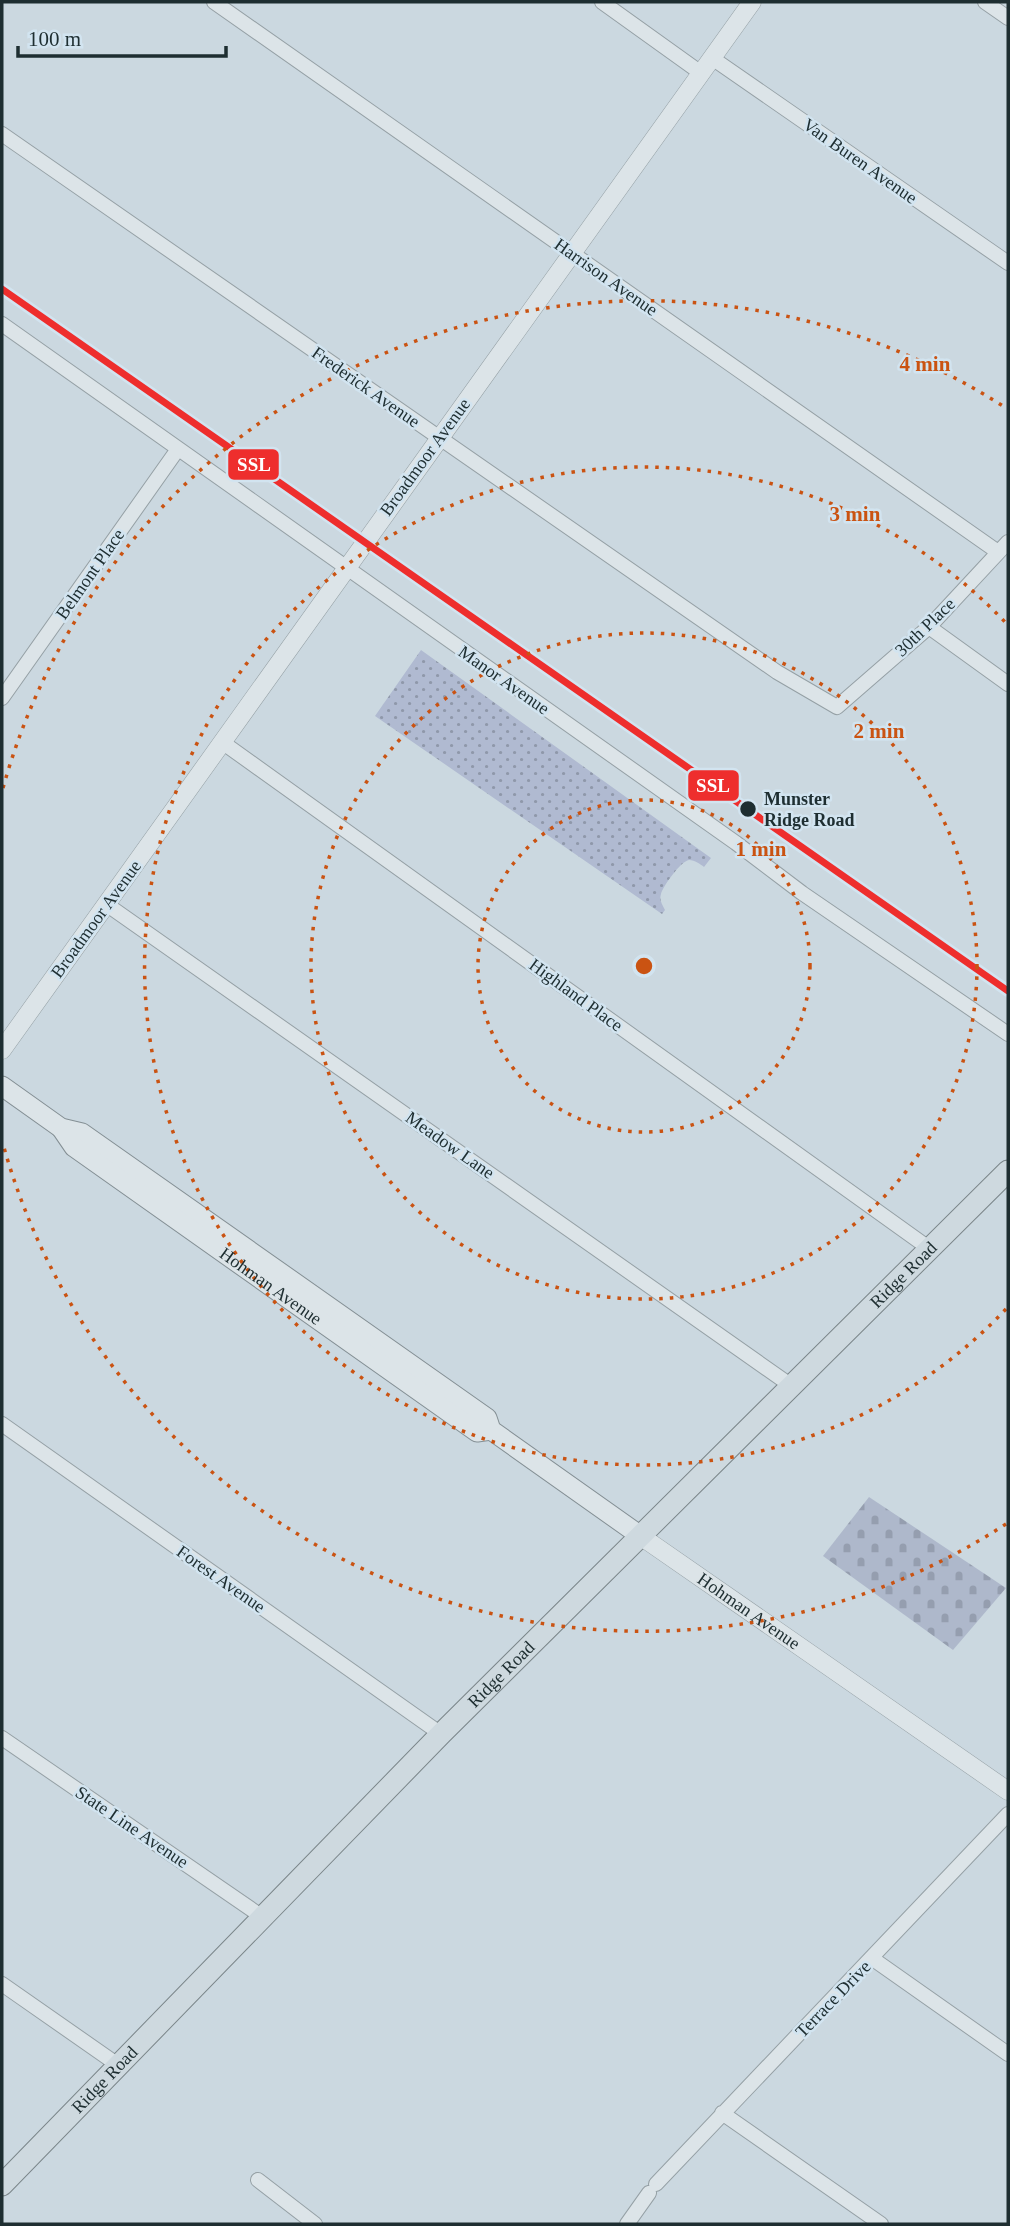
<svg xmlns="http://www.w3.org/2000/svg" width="1010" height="2226" viewBox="0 0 1010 2226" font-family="Georgia,serif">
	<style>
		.grass { fill: url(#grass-dots) }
		.cemetery { fill: url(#cemetery-stones) }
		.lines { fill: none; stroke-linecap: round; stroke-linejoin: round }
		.minor-casing { stroke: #95a0a5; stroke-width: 16 }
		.tertiary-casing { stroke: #95a0a5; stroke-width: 19 }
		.secondary-casing { stroke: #848f94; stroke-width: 21 }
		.primary-casing { stroke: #7b868a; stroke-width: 23 }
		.minor { stroke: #dce4e8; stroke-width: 14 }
		.tertiary { stroke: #dce4e8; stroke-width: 18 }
		.secondary { stroke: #dce4e8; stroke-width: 19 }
		.primary { stroke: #ced9df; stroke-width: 21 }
		.rail-1-casing { stroke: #d2e4f0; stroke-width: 12 }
		.rail-1 { stroke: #ee2e2d; stroke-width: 7 }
		.ring { fill: none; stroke: #ca5312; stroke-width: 3.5; stroke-dasharray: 3.5 7 }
		.stop-dot { fill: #1e2e31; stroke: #d2e4f0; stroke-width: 2.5 }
		.labels { text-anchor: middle; stroke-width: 5; stroke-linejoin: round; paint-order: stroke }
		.street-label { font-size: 18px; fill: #1e2e31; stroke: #d2e4f0 }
		.stop-label { font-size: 18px; font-weight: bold; fill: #1e2e31; stroke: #d2e4f0; text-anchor: start }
		.centre { fill: #ca5312; stroke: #d2e4f0; stroke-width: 3.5 }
		.ring-label { font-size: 21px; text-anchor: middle; font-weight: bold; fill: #ca5312; stroke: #d2e4f0; stroke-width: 5; stroke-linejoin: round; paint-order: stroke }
		.line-badge { stroke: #d2e4f0; stroke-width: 2.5 }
		.badge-label { font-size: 19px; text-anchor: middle; font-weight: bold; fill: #fff }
	</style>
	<defs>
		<pattern id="grass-dots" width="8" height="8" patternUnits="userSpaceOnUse" patternTransform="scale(1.75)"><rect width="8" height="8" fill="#b0bad1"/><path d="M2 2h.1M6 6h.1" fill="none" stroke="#8f98aa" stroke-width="1.8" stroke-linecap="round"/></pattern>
		<pattern id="cemetery-stones" width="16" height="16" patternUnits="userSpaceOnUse" patternTransform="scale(1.75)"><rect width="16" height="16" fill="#aeb8cb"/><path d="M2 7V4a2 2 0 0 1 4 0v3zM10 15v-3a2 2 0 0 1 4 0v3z" fill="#959eaf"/></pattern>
	</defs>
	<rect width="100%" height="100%" fill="#cbd8e0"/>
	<path class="grass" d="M421 650 711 858 704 867C700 864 695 860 689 860 681 861 663 886 661 894 659 900 662 904 665 910L662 914 375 716Z"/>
	<path class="cemetery" d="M869 1497 1006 1588 953 1650 823 1556Z"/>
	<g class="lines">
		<g class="minor-casing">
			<path id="minor" d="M214 2 998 552
				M602 2 701 73
				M985 2 1008 18
				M712 58 1008 263
				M2 134 777 672 837 707 929 627 1008 542
				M2 324 736 843 802 893 1008 1034
				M929 627 1008 684
				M2 698 178 449
				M222 742 930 1249
				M106 904 793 1387
				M2 1424 441 1734
				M2 1738 261 1916
				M873 1959 1008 2054
				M2 1984 118 2065
				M722 2113 881 2224
				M258 2180 315 2224
				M656 2184 1008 1814
				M627 2224 649 2193"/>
		</g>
		<g class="tertiary-casing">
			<g id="tertiary">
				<path d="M2 1050 752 2"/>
				<path id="s1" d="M642 1537 1008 1791"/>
			</g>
		</g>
		<g class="secondary-casing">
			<g id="secondary">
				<path d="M2 1086 61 1128 82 1133 487 1418 491 1430 642 1537"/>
				<path id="s2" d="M61 1128 74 1147 477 1432 491 1430"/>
			</g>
		</g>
		<g class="primary-casing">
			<g id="primary">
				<path id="s3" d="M2 2185 441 1734 1008 1171"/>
			</g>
		</g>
		<use href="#minor" class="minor"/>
		<use href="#tertiary" class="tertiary"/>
		<use href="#secondary" class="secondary"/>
		<use href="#primary" class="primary"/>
		<g class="rail-1-casing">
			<path id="rail-1" d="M2 289 1008 991"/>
		</g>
		<use href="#rail-1" class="rail-1"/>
	</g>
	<g class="ring">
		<circle cx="644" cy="966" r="166"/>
		<circle cx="644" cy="966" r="333"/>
		<path d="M1006 1309A499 499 0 1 1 1006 623"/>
		<path d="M1006 1524A665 665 0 0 1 3 1144M3 788A665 665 0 0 1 1006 408"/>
	</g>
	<circle class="stop-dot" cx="748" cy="809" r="9"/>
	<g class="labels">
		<g class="street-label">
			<text transform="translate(860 161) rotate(35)" y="6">Van Buren Avenue</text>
			<text transform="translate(606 277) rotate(35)" y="6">Harrison Avenue</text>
			<text transform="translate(366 387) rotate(35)" y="6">Frederick Avenue</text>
			<text transform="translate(425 457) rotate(-54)" y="6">Broadmoor Avenue</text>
			<text transform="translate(90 574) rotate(-55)" y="6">Belmont Place</text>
			<text transform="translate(925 627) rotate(-44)" y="6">30th Place</text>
			<text transform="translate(504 680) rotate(35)" y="6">Manor Avenue</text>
			<text transform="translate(96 919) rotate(-54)" y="6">Broadmoor Avenue</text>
			<text transform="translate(576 995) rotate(36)" y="6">Highland Place</text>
			<text transform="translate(450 1145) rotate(35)" y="6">Meadow Lane</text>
			<text dy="6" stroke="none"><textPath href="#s3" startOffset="1281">Ridge Road</textPath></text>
			<text dy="6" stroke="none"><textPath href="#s2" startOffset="264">Hohman Avenue</textPath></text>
			<text transform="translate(221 1579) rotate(35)" y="6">Forest Avenue</text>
			<text dy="6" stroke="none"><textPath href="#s1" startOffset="130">Hohman Avenue</textPath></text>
			<text dy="6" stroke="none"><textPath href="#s3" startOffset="714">Ridge Road</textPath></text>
			<text transform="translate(132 1827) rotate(34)" y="6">State Line Avenue</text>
			<text transform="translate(833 1999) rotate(-46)" y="6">Terrace Drive</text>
			<text dy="6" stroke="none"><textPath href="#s3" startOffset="147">Ridge Road</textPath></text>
		</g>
		<g class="stop-label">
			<text x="764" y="805">Munster<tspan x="764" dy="21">Ridge Road</tspan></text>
		</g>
	</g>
	<circle cx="644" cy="966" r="10" class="centre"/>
	<g class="ring-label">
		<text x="925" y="371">4 min</text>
		<text x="855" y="521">3 min</text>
		<text x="879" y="738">2 min</text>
		<text x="761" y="856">1 min</text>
	</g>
	<g class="line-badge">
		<rect x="227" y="448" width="53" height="33" rx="7" fill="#ee2e2d"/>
		<rect x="687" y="769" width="53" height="33" rx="7" fill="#ee2e2d"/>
	</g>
	<g class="badge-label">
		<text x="254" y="471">SSL</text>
		<text x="713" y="792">SSL</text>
	</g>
	<rect width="1010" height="2226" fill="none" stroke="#1e2e31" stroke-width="7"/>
	<path d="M18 46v10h208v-10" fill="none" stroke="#1e2e31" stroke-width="3.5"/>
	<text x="28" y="46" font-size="21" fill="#1e2e31" stroke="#d2e4f0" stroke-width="5" paint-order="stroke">100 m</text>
</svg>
